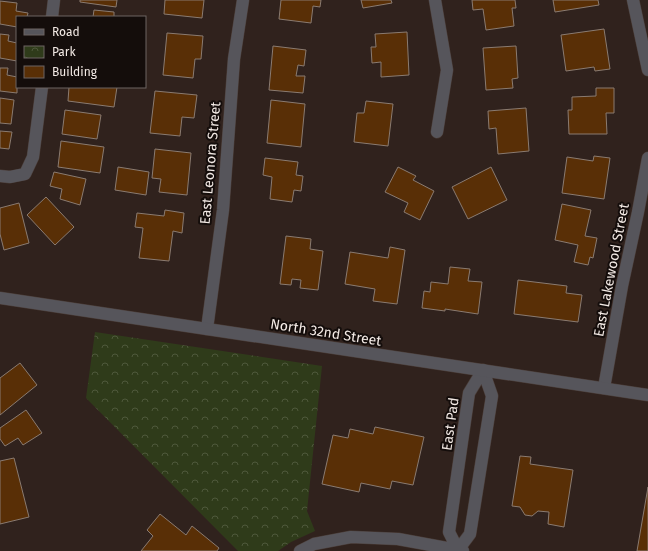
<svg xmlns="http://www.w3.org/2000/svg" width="648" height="551" viewBox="0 0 648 551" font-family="'Fira Sans',sans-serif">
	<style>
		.park { fill: url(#park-crowns) }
		.building { fill: #592f06; stroke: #8a7b71 }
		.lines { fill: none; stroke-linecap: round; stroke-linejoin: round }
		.minor-casing { stroke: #4b3e39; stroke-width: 13 }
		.tertiary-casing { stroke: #4b3e39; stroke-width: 13 }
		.minor { stroke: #56555b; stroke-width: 12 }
		.tertiary { stroke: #56555b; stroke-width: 12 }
		.labels { text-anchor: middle; stroke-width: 4; stroke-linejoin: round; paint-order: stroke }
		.street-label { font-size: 14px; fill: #f3eae5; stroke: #140d0b }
	</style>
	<defs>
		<pattern id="park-crowns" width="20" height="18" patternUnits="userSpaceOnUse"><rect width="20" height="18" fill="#2f3b1a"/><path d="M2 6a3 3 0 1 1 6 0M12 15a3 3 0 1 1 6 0" fill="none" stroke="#4e583b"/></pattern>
	</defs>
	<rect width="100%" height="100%" fill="#30221d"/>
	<path class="park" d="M95 332 322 366 307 511 315 531 291 542 278 551H238L86 398Z"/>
	<path class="building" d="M80 0H117L116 7 80 2Z
		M165 0H204L202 18 164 14Z
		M281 0H321L320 7 313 6 311 23 279 19Z
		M361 0H391L392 3 363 8Z
		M472 0H515L516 8H512L514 26 486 30 483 9 473 10Z
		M553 0H598L599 5 555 12Z
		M0 1 17 3 16 11 28 13 27 17H17V27L0 24Z
		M94 10 114 12V17H93Z
		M604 29 610 69 595 71 594 67 566 71 561 35Z
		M407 32 409 75 381 77V62L372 63 371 47H376L375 34Z
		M167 33 203 36 201 59H195L193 78 163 75Z
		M0 34 9 35 8 41 17 43V61L0 58Z
		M273 46 306 50 304 66 298 65 296 76H305L303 93 269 90Z
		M516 46 518 78 512 79 513 88 486 90 483 48Z
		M0 68H8L7 75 17 77V93L0 91Z
		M69 87H117L114 107 68 101Z
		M596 88H614V113H606L607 134H569L568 110H572V97L596 96Z
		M155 91 197 95 194 118 182 117 180 136 150 133Z
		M0 98 14 100 11 124 0 123Z
		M271 100 305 104 301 147 267 143Z
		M366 101 393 104 388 146 354 142 357 113H364Z
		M526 108 529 151 498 154 496 128 489 129 488 111Z
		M65 110 101 115 97 139 62 134Z
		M0 131 12 132 9 149 0 148Z
		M61 141 104 147 100 173 58 167Z
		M155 149 191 153 187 195 159 192 161 179 152 178Z
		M594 156 610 158 604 199 562 193 567 157 593 161Z
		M265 158 298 162 296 175 303 176 301 191 294 190 292 202 270 199 272 177 263 175Z
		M118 167 149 172 146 195 115 190Z
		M398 167 416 176 413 180 434 191 420 220 404 212 408 203 385 192Z
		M491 167 507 200 468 219 452 187Z
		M54 172 86 179 80 205 60 199 62 189 50 186Z
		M46 197 74 227 55 245 27 215Z
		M19 203 29 243 4 250 0 234V208Z
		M562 204 591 210 585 236 597 238 593 258 590 257 588 265 574 262 578 245 555 240Z
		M165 210 184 213 182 233 173 231 169 261 139 258 143 228 135 227 137 213 164 216Z
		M286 236 311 239 310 249 323 251 318 290 300 288 301 280 292 279 291 285 280 284Z
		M390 247 405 250 397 304 373 301 375 289 345 284 350 252 388 258Z
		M450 267 470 269 468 281 482 282 478 314 445 309V311L422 308 424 291 430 292 431 282 448 284Z
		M518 280 567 286 566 293 582 295 578 322 514 314Z
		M20 363 37 385 0 415V378Z
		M26 410 42 433 23 445 18 438 5 446 0 439V428Z
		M375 427 424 437 413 485 392 481 390 489 361 483 359 492 322 484 333 435 348 438 350 429 373 434Z
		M520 456 531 457 530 464 573 470 564 527 548 524 549 512 538 511 532 516 525 515 520 507 512 506Z
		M14 458 29 517 0 524V461Z
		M648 487V551H637Z
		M160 514 186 535 192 526 219 548 217 551H141L153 536 147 530Z"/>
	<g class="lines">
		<g class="minor-casing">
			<path id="minor" d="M435 0 447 70 437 132
				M633 0 648 70
				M52 17 54 0
				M0 176 10 177 25 174 33 157 42 87
				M207 329 223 210 234 59 243 0
				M483 370 492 396 470 534 458 550 449 532 469 393Z
				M604 388 622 286 638 212 648 158
				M300 551 314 544 351 537 398 539 463 551"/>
		</g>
		<g class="tertiary-casing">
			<path id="tertiary" d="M0 298 648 395"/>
		</g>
		<use href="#minor" class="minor"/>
		<use href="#tertiary" class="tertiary"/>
	</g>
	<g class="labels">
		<g class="street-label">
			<text transform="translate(210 163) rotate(-85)" y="5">East Leonora Street</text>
			<text transform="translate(611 270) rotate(-79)" y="5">East Lakewood Street</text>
			<text transform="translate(326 332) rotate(9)" y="5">North 32nd Street</text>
			<text transform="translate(450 424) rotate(-82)" y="5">East Pad</text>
		</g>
	</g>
	<rect x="16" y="16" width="130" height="72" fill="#140d0b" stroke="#6d6562"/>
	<rect x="24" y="29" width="20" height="6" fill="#56555b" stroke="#6d6562"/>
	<text x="52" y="36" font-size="12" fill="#f3eae5">Road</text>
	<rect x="24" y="46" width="20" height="12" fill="url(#park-crowns)" stroke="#6d6562"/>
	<text x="52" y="56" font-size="12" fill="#f3eae5">Park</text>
	<rect x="24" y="66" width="20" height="12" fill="#592f06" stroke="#6d6562"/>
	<text x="52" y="76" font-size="12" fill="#f3eae5">Building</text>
</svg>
